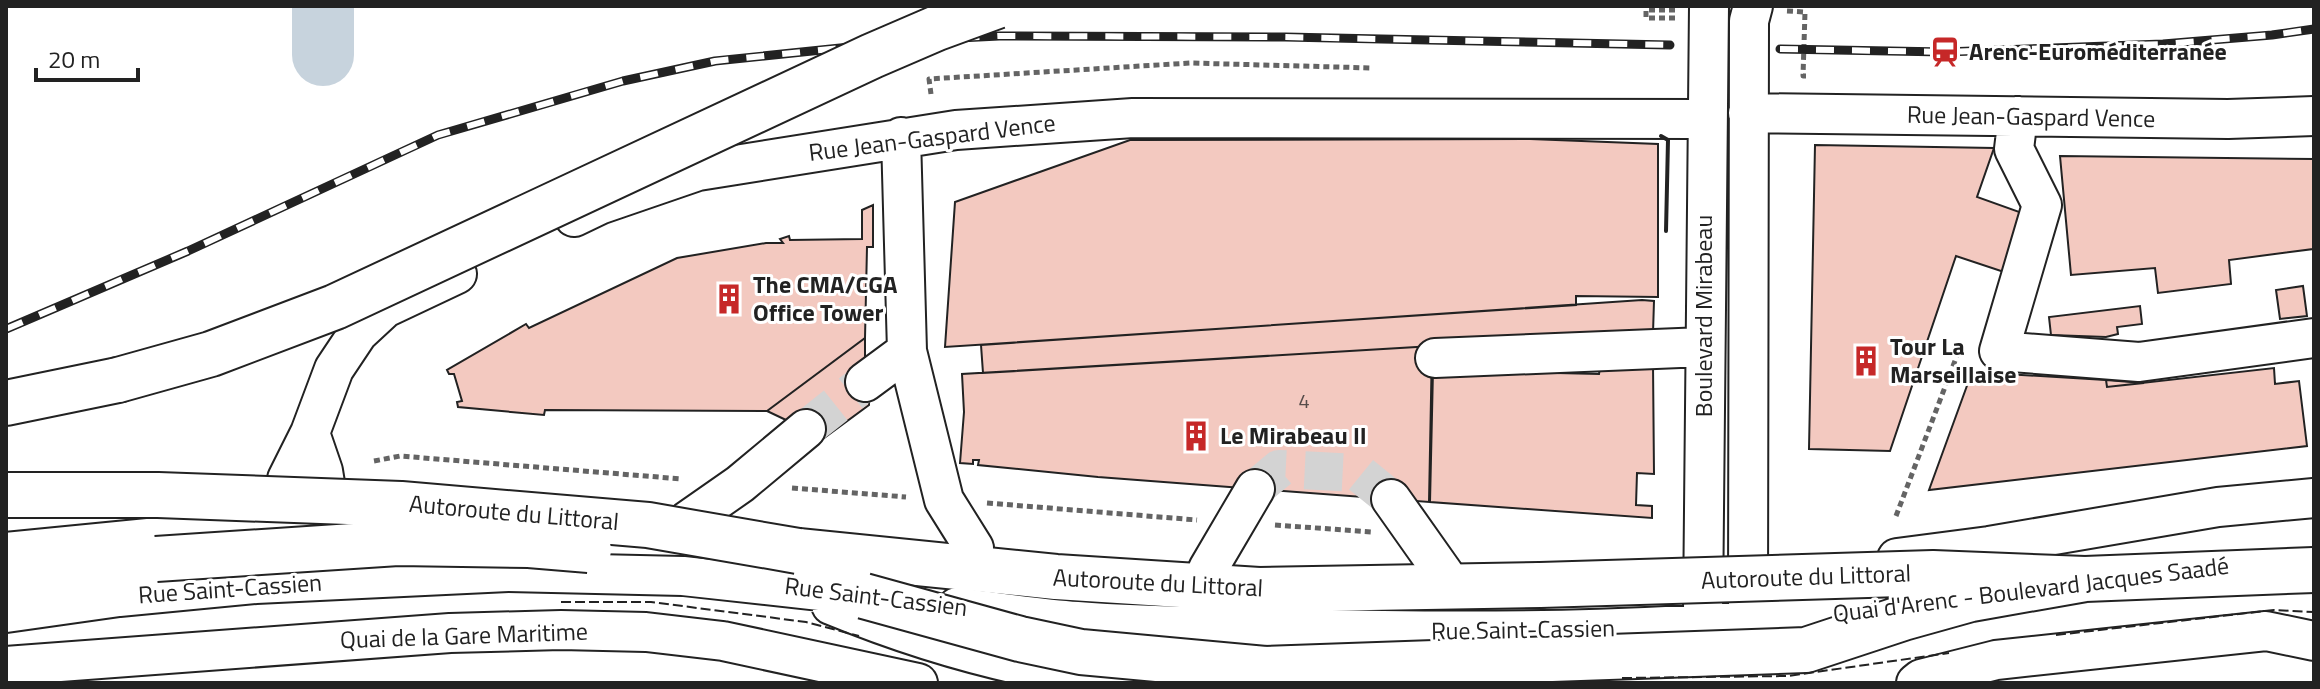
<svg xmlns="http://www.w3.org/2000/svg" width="2320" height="689" viewBox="0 0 2320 689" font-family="'Titillium Web',sans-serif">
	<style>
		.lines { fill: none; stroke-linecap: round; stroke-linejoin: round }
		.river { stroke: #c7d3dd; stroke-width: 62 }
		.building { fill: #f3c9c0; stroke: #222; stroke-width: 2 }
		.minor-tunnel { stroke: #d3d3d3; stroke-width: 38; stroke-dasharray: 38 19; stroke-linecap: butt }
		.minor-casing { stroke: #222; stroke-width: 42 }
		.highway-casing { stroke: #222; stroke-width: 48 }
		.path { stroke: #646464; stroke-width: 5; stroke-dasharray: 6 4; stroke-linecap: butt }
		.minor { stroke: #fff; stroke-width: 38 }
		.highway { stroke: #fff; stroke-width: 44 }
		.rail-casing { stroke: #222; stroke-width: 9 }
		.rail { stroke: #fff; stroke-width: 6; stroke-dasharray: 18; stroke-linecap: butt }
		.highway-bridge-casing { stroke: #222; stroke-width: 48; stroke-linecap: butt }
		.highway-bridge { stroke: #fff; stroke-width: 44 }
		.fence { stroke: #222; stroke-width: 2; stroke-dasharray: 10 4; stroke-linecap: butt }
		.wall { stroke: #222; stroke-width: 4 }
		.labels { text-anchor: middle; stroke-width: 6; stroke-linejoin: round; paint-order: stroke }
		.number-label { font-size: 20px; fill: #564c4a }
		.poi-label { font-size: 24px; font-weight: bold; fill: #222; stroke: #fff; text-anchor: start }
		.street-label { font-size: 24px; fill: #222; stroke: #fff }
	</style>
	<rect width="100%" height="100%" fill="#fff"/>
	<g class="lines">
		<path class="river" d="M323 55V6"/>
	</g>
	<path class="building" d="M1530 139 1658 144V297L1576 296V305L945 347 955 202 1130 140Z
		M1815 145 1994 148 1977 197 2025 214 2004 272 1956 256 1890 451 1809 449Z
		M2060 156 2314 159 2313 249 2229 260 2231 284 2158 293 2155 268 2071 275Z
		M873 205V247H867L865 338 767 411 545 410 544 415 458 407 457 402 462 401 454 374H449L447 370 526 324 529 328 677 258 766 243H783L780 239 789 236 790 240 862 239V210Z
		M2303 286 2307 316 2280 319 2276 290Z
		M1642 300 1654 301 1653 333 983 373 981 345Z
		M2140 306 2142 324 2117 327 2118 334 2106 337 2051 335 2049 317Z
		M865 338V390L869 391V405L824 438 767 411Z
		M1432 346 1429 502 1098 477 978 465 979 460H973V464L960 463 964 412 962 374Z
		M1653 364 1654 474 1637 473 1636 505 1652 506V518L1430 502 1433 370 1599 374 1600 368Z
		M2274 368 2275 384 2299 381 2307 446 1929 490 1972 372 2106 380 2107 387Z
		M2106 380 2144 383 2107 387Z"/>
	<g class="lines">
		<path class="minor-tunnel" d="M806 429 865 382
			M1255 489 1279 469 1359 473 1391 499"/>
		<g class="minor-casing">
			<path id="minor" d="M1748 113 2228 119 2314 116
				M2018 116 2014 149 2042 205 1999 351 2139 362 2314 338
				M901 137 907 351 944 500 974 548
				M574 217 599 205 698 171 956 130 1133 118 1706 119
				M1435 358 1704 347
				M865 382 907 351
				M310 433 323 471 333 532
				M1391 499 1444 574
				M687 521 740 484 806 429
				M279 529 287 479 310 433 334 369 358 333 385 308 457 274
				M6 552 279 525 371 520
				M1897 558 1989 546 2218 507 2314 498
				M1208 569 1255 489
				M831 605C926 644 1027 672 1129 683
				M957 607C997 612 1037 618 1077 621 1150 627 1223 626 1296 628 1499 634 1700 631 1901 606
				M1748 607 1749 21 1753 6
				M1703 611 1709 6
				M6 613 119 597 256 584 508 572 683 576 892 599
				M6 666 450 633 561 630 646 632 723 641 918 683
				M1916 683 1921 679 1996 660 2266 631 2314 641"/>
		</g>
		<g class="highway-casing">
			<path id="highway" d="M6 403 118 380
				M798 551 1056 577 1259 590 1540 585
				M6 581 156 559"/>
		</g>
		<path class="path" d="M1787 11 1805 12 1803 76H1806
			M1675 18H1646V10H1675
			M931 94 929 79 1190 63 1373 68
			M374 461 400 456 682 479
			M792 488 906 497
			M987 503 1197 520
			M1896 516 1961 345 1965 346
			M1275 525 1372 532"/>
		<use href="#minor" class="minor"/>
		<use href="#highway" class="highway"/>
		<g class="rail-casing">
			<path id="rail" d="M1780 49 1945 52 2163 44 2272 35 2314 29
				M6 329 188 251 438 135 623 81 715 61 918 40 999 36 1285 37 1670 45"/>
		</g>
		<use href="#rail" class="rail"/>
		<g class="highway-bridge-casing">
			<path id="highway-bridge" d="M118 380 211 354 335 307 872 56 937 28 997 6
				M6 495H158L401 504 648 525 798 551
				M156 559 398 543 529 545 589 550
				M1540 585 1933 573 2085 579 2314 570
				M864 596 1020 639 1081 652 1265 669 1806 650 1903 618 1971 599 2085 579"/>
		</g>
		<use href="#highway-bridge" class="highway-bridge"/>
		<path class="fence" d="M561 602H651L806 622 859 636
			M2056 635 2274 610 2314 612
			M1622 678 1788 676 1949 653"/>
		<path class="wall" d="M1661 136 1668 140 1666 231"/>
	</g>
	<defs>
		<g id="station-bare" transform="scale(2.4)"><path d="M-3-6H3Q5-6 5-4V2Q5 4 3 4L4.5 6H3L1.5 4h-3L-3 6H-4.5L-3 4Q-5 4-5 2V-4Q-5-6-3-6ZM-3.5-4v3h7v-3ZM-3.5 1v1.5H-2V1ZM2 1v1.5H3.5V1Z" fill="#c62828" stroke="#fff" stroke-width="2.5" paint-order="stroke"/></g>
		<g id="building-bare" transform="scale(2.4)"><path d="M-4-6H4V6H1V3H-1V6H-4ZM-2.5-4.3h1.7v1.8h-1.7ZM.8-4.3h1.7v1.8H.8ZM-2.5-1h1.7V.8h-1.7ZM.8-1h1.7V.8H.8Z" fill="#c62828" stroke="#fff" stroke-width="2.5" paint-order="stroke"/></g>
	</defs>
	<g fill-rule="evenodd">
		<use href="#station-bare" x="1945" y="52"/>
		<use href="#building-bare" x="729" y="299"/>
		<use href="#building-bare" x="1866" y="361"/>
		<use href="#building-bare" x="1196" y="436"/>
	</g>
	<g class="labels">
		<g class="number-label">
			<text x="1304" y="408">4</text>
		</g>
		<g class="poi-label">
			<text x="1969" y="60">Arenc-Euroméditerranée</text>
			<text x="753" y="293">The CMA/CGA<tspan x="753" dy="28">Office Tower</tspan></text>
			<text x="1890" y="355">Tour La<tspan x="1890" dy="28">Marseillaise</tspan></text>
			<text x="1220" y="444">Le Mirabeau II</text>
		</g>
		<g class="street-label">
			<text transform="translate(2031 117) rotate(1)" y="8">Rue Jean-Gaspard Vence</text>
			<text transform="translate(932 138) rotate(-7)" y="8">Rue Jean-Gaspard Vence</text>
			<text transform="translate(1704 316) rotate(-90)" y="8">Boulevard Mirabeau</text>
			<text transform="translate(514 513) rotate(5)" y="8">Autoroute du Littoral</text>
			<text transform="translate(1806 577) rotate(-2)" y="8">Autoroute du Littoral</text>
			<text transform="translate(1158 583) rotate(3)" y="8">Autoroute du Littoral</text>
			<text transform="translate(230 589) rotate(-4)" y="8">Rue Saint-Cassien</text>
			<text transform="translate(2031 590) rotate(-7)" y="8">Quai d'Arenc - Boulevard Jacques Saadé</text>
			<text transform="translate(876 597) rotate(7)" y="8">Rue Saint-Cassien</text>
			<text transform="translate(1523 630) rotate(-1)" y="8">Rue Saint-Cassien</text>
			<text transform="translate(464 636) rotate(-2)" y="8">Quai de la Gare Maritime</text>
		</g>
	</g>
	<rect width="2320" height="689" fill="none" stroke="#222222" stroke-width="16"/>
	<path d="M36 68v12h102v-12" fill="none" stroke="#222222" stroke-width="4"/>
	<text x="48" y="68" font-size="24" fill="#222222" stroke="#ffffff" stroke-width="6" paint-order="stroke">20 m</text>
</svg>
